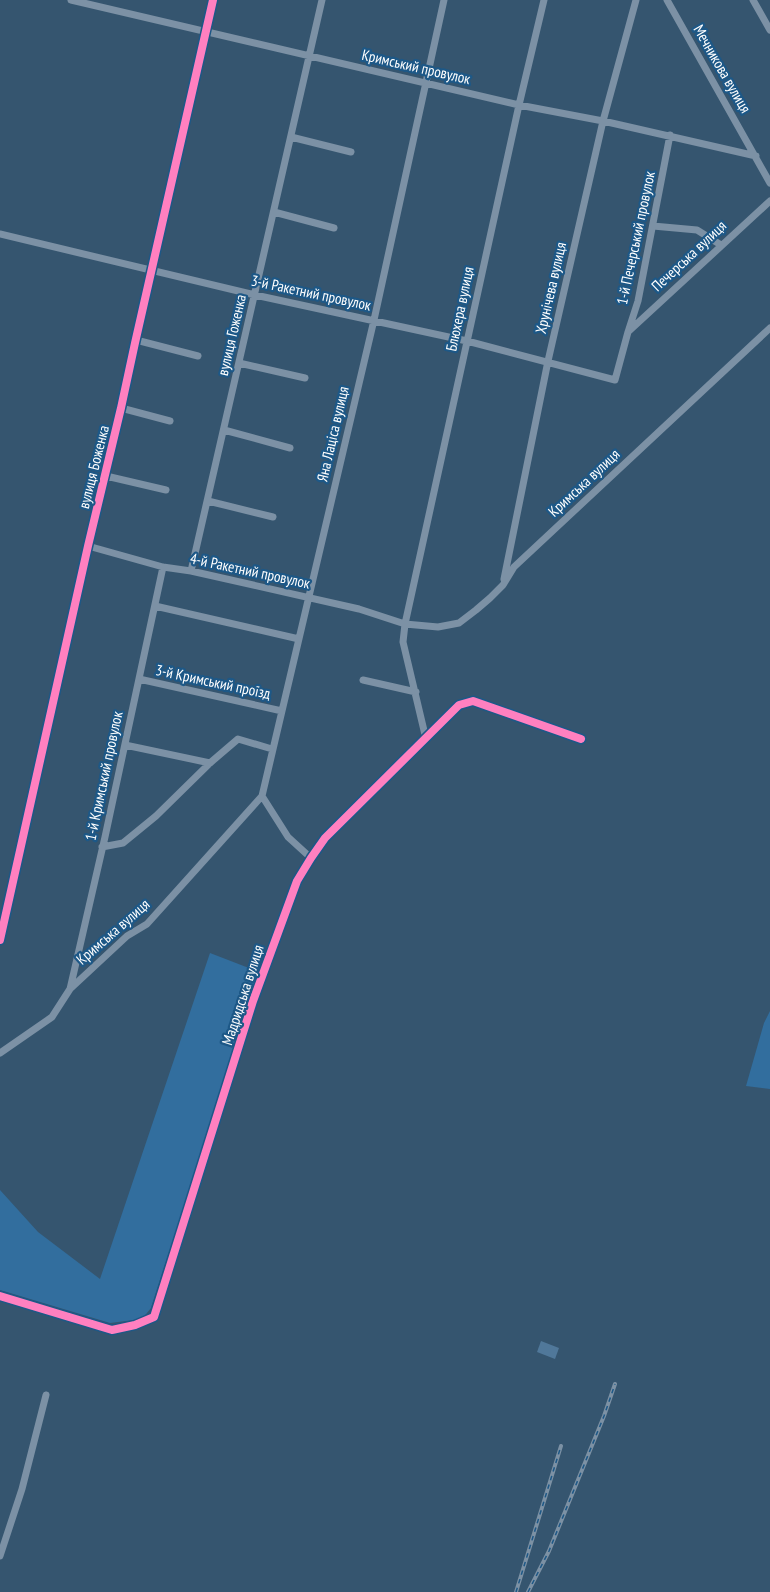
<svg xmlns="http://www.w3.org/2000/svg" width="770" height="1592" viewBox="0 0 770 1592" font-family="'PT Sans Narrow',sans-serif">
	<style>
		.green { fill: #326e9e }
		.water { fill: #50789a }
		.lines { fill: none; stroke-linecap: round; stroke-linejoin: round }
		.minor { stroke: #7c91a5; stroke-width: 7 }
		.rail-casing { stroke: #7c91a4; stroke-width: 4 }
		.rail { stroke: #1d5887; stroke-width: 1.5; stroke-dasharray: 4.5; stroke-linecap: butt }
		.cycleway-casing { stroke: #1d5887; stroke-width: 11 }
		.cycleway { stroke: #ff80c0; stroke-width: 8 }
		.labels { text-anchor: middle; stroke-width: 4.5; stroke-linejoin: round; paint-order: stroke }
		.street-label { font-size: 15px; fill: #fff; stroke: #1d5887 }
	</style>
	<rect width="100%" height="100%" fill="#35556f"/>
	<path class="green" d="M210 953 259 972 151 1308 142 1319 110 1323 0 1290V1190L38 1232 100 1279Z
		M770 1011V1089L746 1086 764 1023Z"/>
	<path class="water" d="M541 1341 559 1348 555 1359 537 1352Z"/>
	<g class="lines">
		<path class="minor" d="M71 0 519 105 603 121 756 156
			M667 0 770 183
			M753 0 770 30
			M291 137 351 152
			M274 212 334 228
			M653 226 697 230 721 245
			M0 234 255 295 467 341 615 380 628 332 638 301 670 135
			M629 331 770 201
			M136 340 198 356
			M239 363 305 378
			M121 408 170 421
			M224 430 290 448
			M106 476 166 490
			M208 501 273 517
			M88 546 163 567 191 571 359 609 405 624 438 627 459 623 476 610 490 598 503 585 514 567 770 328
			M191 571 322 0
			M504 579 548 361 603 121 636 0
			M155 606 299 639
			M139 679 282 711
			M363 680 416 692
			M426 739 403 642 405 624 519 105 544 0
			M125 745 210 763
			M102 847 123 843 156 816 210 763 238 739 272 749
			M311 858 288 837 262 796 374 320 444 0
			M0 940 88 546 121 408 135 343 213 0
			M70 989 105 837 163 567
			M0 1053 52 1017 70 989 127 936 147 924 262 796
			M0 1296 112 1330 135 1325 154 1317 253 1001 297 881 311 858 325 838 459 705 473 701 581 739
			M0 1556 22 1489 46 1395"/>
		<g class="rail-casing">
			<path id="rail" d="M516 1592 561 1446
				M528 1592 549 1551 604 1416 615 1384"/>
		</g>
		<use href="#rail" class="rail"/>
		<g class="cycleway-casing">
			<path id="cycleway" d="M0 940 88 546 121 408 135 343 213 0
				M0 1296 112 1330 135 1325 154 1317 253 1001 297 881 311 858 325 838 459 705 473 701 581 739"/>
		</g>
		<use href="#cycleway" class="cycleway"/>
	</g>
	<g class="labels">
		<g class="street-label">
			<text transform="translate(416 67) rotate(13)" y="5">Кримський провулок</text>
			<text transform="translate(722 69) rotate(60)" y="5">Мечникова вулиця</text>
			<text transform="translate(636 238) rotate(-78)" y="5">1-й Печерський провулок</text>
			<text transform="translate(689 256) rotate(-43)" y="5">Печерська вулиця</text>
			<text transform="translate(551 288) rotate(-77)" y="5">Хрунічева вулиця</text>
			<text transform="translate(311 293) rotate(12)" y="5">3-й Ракетний провулок</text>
			<text transform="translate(460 309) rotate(-78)" y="5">Блюхера вулиця</text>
			<text transform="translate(232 335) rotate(-77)" y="5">вулиця Гоженка</text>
			<text transform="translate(333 434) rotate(-77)" y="5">Яна Лаціса вулиця</text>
			<text transform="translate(94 467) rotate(-76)" y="5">вулиця Боженка</text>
			<text transform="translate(584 483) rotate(-43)" y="5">Кримська вулиця</text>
			<text transform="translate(250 571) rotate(12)" y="5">4-й Ракетний провулок</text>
			<text transform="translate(213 682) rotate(12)" y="5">3-й Кримський проїзд</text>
			<text transform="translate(104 776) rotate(-78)" y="5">1-й Кримський провулок</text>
			<text transform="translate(113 932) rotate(-41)" y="5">Кримська вулиця</text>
			<text transform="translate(243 995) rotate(-72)" y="5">Мадридська вулиця</text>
		</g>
	</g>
</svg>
